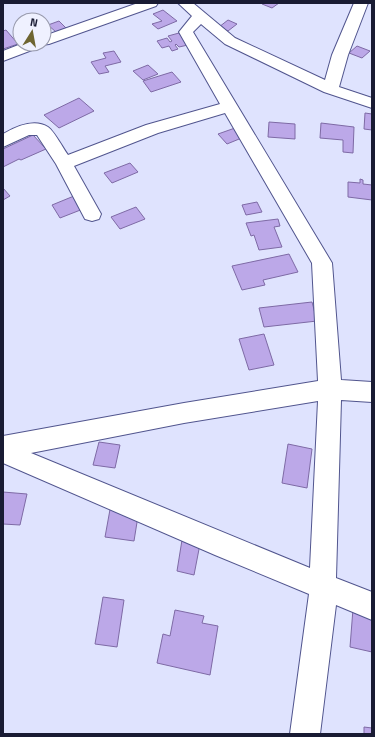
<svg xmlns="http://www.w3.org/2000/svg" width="375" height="737" viewBox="0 0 375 737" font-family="'Titillium Web',sans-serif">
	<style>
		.building { fill: #bca8e8; stroke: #7e6aa5 }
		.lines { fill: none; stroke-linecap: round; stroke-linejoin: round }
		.minor-casing { stroke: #51558e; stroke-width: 2 }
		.minor { fill: #fff; fill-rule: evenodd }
	</style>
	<rect width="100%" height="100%" fill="#dfe3fe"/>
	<path class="building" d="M263 3H279L272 8 262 4Z
		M163 10 177 21 158 29 152 24 162 21 153 14Z
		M228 20 237 24 228 31 219 27Z
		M59 21 66 28 56 32 48 25Z
		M6 30 18 44 3 49V31Z
		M179 33 188 45 179 47 176 44 175 45 178 49 172 51 169 46 162 48 157 41 167 38 170 42 172 41 168 36Z
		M357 46 370 51 362 58 349 53Z
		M114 51 121 62 105 66 109 72 99 74 91 62 106 58 103 53Z
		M148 65 158 74 143 80 133 71Z
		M172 72 181 82 151 92 143 81Z
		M79 98 94 111 59 128 44 115Z
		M365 113 372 114V130L364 129Z
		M269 122 295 124V139L268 137Z
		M321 123 354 127 353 153 343 152V140L320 138Z
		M235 128 244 137 227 144 218 134Z
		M33 135 46 149 21 160 19 159 3 167V149Z
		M130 163 138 172 112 183 104 173Z
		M360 179 363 180V184L372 185V200L348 197V182L360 183Z
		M3 188 10 196 3 200Z
		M74 196 83 209 60 218 52 205Z
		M257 202 262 212 246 215 242 205Z
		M136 207 145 219 120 229 111 217Z
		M278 219 280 226 274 227 282 247 259 250 254 235 251 236 246 223Z
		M289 254 298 272 263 280 265 285 242 290 232 266Z
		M312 302 317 321 264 327 259 308Z
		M264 334 274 365 249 370 239 339Z
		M99 442 120 445 115 468 93 465Z
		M288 444 312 449 307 488 282 483Z
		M3 492 27 494 20 525 3 524Z
		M111 504 138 516 134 541 105 537Z
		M182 540 200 544 194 575 177 571Z
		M103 597 124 600 117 647 95 644Z
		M353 609 372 614V652L350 647Z
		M175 610 204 616 202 623 218 626 210 675 157 663 163 634 170 636Z
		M364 727 372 728V734H364Z"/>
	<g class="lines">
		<g class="minor-casing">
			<path id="minor" d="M138 3H158L156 6 49 44 42 45 40 47 3 61V51L21 44H44V36Z
				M178 3H193L235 38 325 80 332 55 354 3H368L348 55 339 87 372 98V108L324 92 225 44 201 24 193 32 332 263 341 380 372 382V402L341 400 336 578 372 592V620L336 605 320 734H290L309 594 215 555 3 463V436L184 403 318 381 312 263 225 113 158 133 74 166 101 214 99 219 92 221 85 219 56 164 37 135H29L3 147V134C15 127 34 118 48 127 54 131 63 148 68 155L146 125 220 104 179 32 192 16ZM318 401 310 568 31 453 184 423Z"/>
		</g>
		<use href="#minor" class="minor"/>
	</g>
	<rect width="375" height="737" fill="none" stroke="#191b33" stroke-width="8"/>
	<g transform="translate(32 32) rotate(11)"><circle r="19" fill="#eff1ff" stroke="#999bad"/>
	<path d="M0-3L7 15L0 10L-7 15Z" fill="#6e6531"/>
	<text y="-6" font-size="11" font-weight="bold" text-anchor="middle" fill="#191b33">N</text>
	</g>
</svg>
